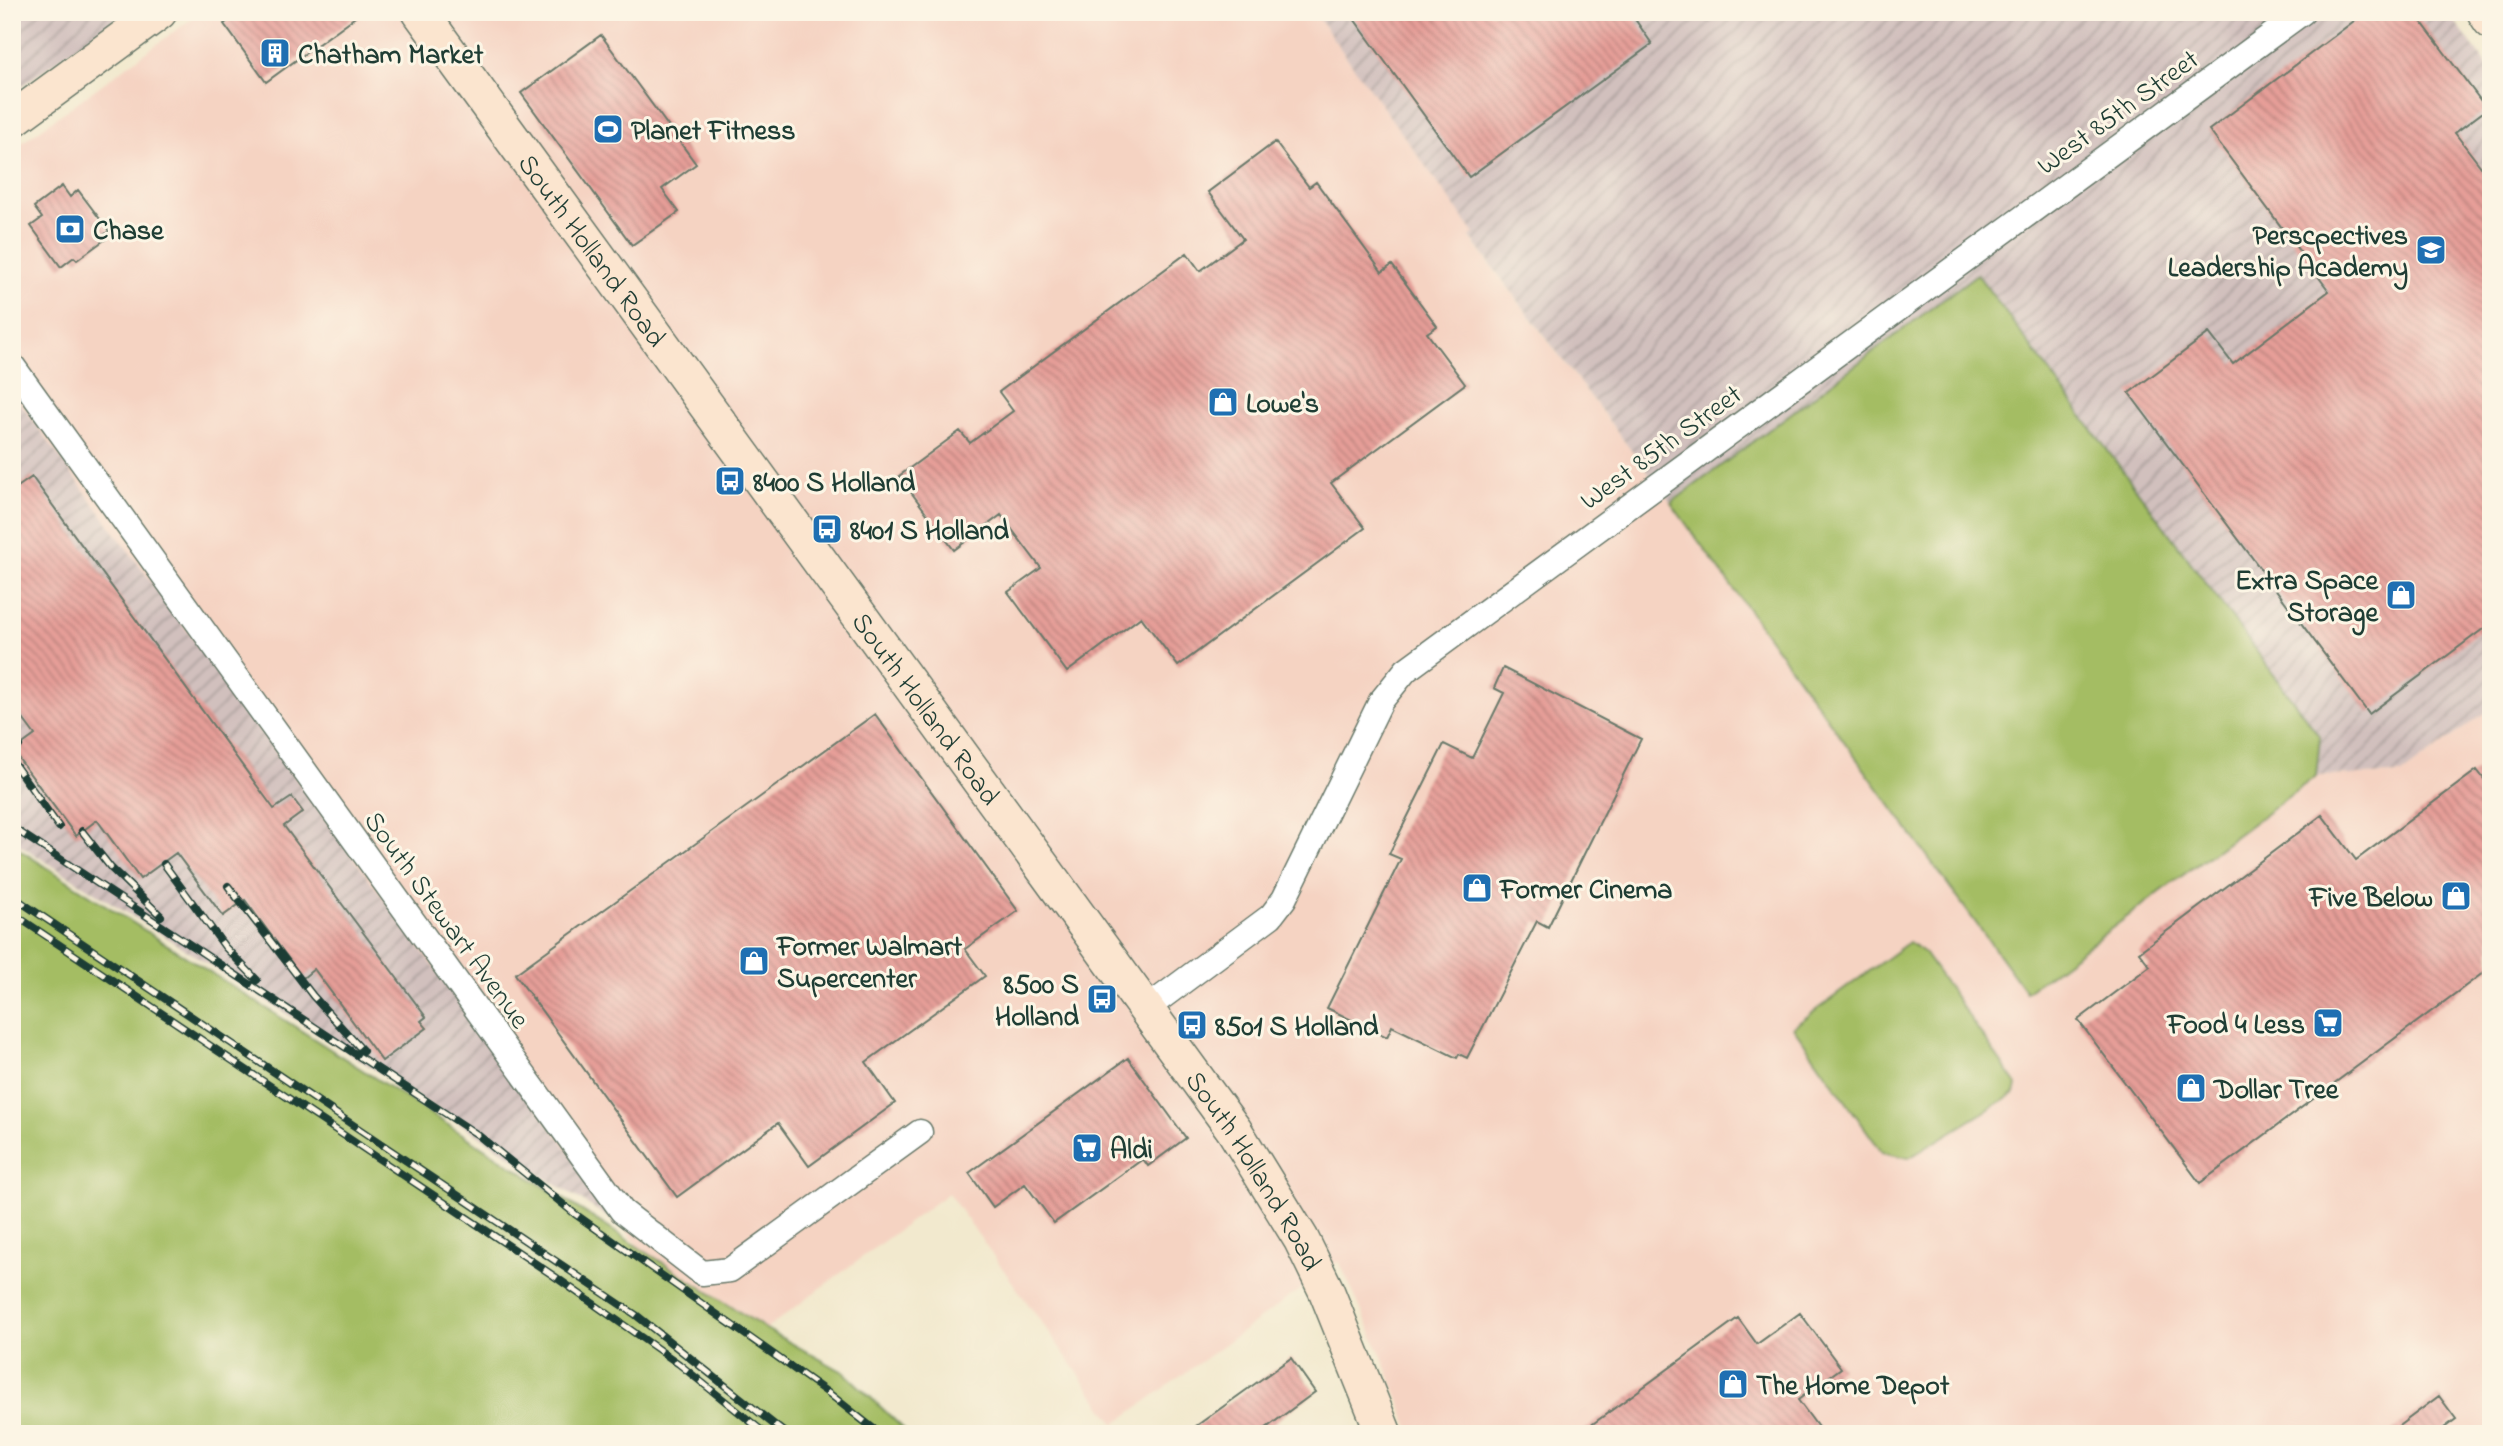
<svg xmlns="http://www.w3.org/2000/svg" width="2503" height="1446" viewBox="0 0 2503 1446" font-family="'Indie Flower',sans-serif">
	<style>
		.built { fill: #f5d3c2 }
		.industrial { fill: url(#industrial-furrows) }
		.green { fill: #a4bd63; stroke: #627d4c; stroke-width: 2 }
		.building { fill: url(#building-back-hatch) }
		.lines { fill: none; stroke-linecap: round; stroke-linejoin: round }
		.street-casing { stroke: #69796a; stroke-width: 27 }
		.secondary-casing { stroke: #69796a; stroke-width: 38 }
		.street { stroke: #fff; stroke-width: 24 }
		.secondary { stroke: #fbe5cf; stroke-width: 35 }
		.rail-casing { stroke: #1f3d34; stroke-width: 8 }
		.rail { stroke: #fcf5e5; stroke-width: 5; stroke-dasharray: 16; stroke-linecap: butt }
		.labels { text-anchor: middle; stroke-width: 6; stroke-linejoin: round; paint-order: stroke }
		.poi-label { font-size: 28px; font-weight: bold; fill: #1f3d34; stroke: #fcf5e5; text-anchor: start }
		.street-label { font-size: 28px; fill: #1f3d34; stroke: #fcf5e5 }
	</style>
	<defs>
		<pattern id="industrial-furrows" width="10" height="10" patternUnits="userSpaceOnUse" patternTransform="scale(1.75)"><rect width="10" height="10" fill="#d1c0bd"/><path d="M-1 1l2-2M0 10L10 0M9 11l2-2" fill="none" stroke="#a99d9a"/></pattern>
		<pattern id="building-back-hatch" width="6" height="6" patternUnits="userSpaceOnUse" patternTransform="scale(1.75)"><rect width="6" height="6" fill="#e69e98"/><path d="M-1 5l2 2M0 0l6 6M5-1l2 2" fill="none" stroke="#ba827d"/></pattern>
	</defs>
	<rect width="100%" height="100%" fill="#fcf5e5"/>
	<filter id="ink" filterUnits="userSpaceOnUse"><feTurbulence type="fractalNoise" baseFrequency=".0143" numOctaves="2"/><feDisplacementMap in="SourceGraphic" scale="14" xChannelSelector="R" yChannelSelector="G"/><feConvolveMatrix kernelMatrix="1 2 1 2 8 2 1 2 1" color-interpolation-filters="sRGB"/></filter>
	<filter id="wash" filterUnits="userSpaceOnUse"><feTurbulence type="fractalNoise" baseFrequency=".00686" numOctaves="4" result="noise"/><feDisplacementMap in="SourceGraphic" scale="28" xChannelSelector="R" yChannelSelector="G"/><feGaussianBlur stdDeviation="1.57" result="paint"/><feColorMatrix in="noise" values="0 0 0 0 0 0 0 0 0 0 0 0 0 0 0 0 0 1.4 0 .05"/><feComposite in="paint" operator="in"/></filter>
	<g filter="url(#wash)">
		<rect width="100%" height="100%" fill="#f2e9ce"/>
		<path class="built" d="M201 12H1314L1475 233 1470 238 1671 503 2026 992 2316 776 2402 774 2491 708V1434H1412L1381 1354 1339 1261 1115 1424 948 1193 766 1329 640 1249 12 392V150Z"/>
		<path class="industrial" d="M12 12H124L12 93Z
			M1314 12H2448L2491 71V708L2402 774 2316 776 2320 736 1977 274 1671 503 1470 237 1474 233Z
			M12 392 625 1228 12 840Z"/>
		<path class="green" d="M1977 274 2320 737 2316 776 2026 992 1671 503Z
			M12 845 766 1329 845 1373 909 1434H12Z
			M1909 942 1924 953 2017 1085 2015 1093 1909 1158 1882 1152 1793 1027Z"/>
		<g id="blocks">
			<path class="building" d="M240 12H362L266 82 224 24Z
				M1349 12H1630L1652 44 1469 177Z
				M2366 12H2414L2487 109 2455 133 2491 180V397L2483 403 2491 414V623L2369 714 2129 393 2209 333 2233 364 2329 291 2209 130Z
				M601 35 696 164 662 189 679 212 632 245 521 93Z
				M1275 142 1309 187 1316 182 1382 272 1392 265 1437 326 1427 333 1465 384 1331 483 1365 528 1178 666 1141 617 1067 672 1008 592 1041 568 1001 515 954 550 899 476 960 431 970 443 1013 411 999 392 1187 253 1200 271 1243 239 1208 192Z
				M62 186 70 197 78 190 109 231 104 235 107 238 77 260 74 257 61 267 31 226 42 218 34 207Z
				M32 477 274 809 292 797 303 812 284 826 426 1017 421 1021 427 1028 382 1061 314 969 303 978 245 900 223 916 176 853 140 879 97 820 76 836 13 751 35 735 12 704V491Z
				M1503 668 1641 739 1548 927 1537 921 1467 1058 1459 1054 1457 1058 1392 1026 1387 1037 1327 1008 1401 859 1389 854 1444 744 1472 758 1504 693 1494 688Z
				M875 714 1018 911 965 949 985 976 866 1062 895 1103 809 1166 778 1123 677 1197 515 974Z
				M2477 770 2491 788V967L2200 1183 2078 1020 2150 966 2139 952 2322 815 2356 860Z
				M1128 1058 1186 1138 1148 1166 1143 1159 1054 1223 1025 1184 993 1207 969 1173Z
				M1800 1313 1841 1368 1798 1400 1823 1434H1579L1738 1318 1757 1344Z
				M1291 1358 1315 1392 1258 1434H1185Z
				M2439 1396 2456 1419 2436 1434H2388Z"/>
		</g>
	</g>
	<g filter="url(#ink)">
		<use href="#blocks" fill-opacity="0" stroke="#69796a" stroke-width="2"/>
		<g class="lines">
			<g class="street-casing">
				<path id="street" d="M12 365 622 1211 702 1273 730 1270 920 1132
					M1146 1009 1271 916 1284 899 1381 701 1406 670 2303 12"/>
			</g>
			<g class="secondary-casing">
				<g id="secondary">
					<path id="s1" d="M420 12 1234 1130 1301 1239 1326 1290 1384 1434"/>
					<path d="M2485 12 2491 21"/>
					<path d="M12 120 159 12"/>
				</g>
			</g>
			<use href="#street" class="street"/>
			<use href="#secondary" class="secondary"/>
			<g class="rail-casing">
				<path id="rail" d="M12 736 19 746
					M12 761 59 827
					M12 827 478 1135 575 1214 831 1395 880 1434
					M82 831 111 868 161 916
					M164 864 225 947 257 980
					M228 886 313 996 363 1051
					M12 896 636 1315 786 1434
					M12 913 554 1276 679 1364 766 1434"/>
			</g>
			<use href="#rail" class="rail"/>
		</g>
	</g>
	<defs>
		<g id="building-square" transform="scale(1.575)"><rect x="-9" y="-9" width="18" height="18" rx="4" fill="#1f6fb2" stroke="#fcf5e5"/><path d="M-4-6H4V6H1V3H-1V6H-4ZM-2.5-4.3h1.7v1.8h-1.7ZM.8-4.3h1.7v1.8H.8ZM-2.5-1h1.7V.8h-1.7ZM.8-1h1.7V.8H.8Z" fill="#fff"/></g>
		<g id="stadium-square" transform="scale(1.575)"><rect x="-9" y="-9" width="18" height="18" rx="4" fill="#1f6fb2" stroke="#fcf5e5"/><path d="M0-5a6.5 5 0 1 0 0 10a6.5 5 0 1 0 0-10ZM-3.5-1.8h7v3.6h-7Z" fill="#fff"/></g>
		<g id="bank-square" transform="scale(1.575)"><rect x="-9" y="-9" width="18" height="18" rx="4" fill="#1f6fb2" stroke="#fcf5e5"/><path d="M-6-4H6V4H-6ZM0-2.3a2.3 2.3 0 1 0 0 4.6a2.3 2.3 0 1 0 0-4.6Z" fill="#fff"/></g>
		<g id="school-square" transform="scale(1.575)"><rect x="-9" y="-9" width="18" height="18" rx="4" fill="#1f6fb2" stroke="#fcf5e5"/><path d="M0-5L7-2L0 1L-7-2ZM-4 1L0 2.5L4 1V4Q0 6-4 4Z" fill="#fff"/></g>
		<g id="shop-square" transform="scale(1.575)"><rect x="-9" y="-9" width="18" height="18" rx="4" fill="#1f6fb2" stroke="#fcf5e5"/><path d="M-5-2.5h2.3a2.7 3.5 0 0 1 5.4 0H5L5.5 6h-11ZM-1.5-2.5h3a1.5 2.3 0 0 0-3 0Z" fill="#fff"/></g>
		<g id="bus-square" transform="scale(1.575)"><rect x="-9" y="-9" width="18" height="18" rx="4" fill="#1f6fb2" stroke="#fcf5e5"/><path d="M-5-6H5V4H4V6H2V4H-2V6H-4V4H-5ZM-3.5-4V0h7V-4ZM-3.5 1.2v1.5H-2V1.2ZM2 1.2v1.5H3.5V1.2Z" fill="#fff"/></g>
		<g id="supermarket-square" transform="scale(1.575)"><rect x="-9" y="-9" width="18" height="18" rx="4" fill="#1f6fb2" stroke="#fcf5e5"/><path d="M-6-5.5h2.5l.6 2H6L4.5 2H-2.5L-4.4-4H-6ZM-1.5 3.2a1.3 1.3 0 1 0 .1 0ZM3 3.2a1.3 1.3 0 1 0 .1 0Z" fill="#fff"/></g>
	</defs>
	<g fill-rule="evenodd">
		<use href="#building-square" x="275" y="53"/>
		<use href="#stadium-square" x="608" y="129"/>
		<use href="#bank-square" x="70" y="229"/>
		<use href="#school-square" x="2431" y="250"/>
		<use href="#shop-square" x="1223" y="402"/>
		<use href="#bus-square" x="730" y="481"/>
		<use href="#bus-square" x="827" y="529"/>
		<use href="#shop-square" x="2401" y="595"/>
		<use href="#shop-square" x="1477" y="888"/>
		<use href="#shop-square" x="2456" y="896"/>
		<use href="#shop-square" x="754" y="961"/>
		<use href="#bus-square" x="1102" y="999"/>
		<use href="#supermarket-square" x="2328" y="1023"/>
		<use href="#bus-square" x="1192" y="1025"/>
		<use href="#shop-square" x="2191" y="1088"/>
		<use href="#supermarket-square" x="1087" y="1148"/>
		<use href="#shop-square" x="1733" y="1384"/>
	</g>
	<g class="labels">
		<g class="poi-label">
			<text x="298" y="63">Chatham Market</text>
			<text x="631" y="139">Planet Fitness</text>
			<text x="93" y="239">Chase</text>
			<text x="2408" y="244" text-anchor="end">Perscpectives<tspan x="2408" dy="32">Leadership Academy</tspan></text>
			<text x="1246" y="412">Lowe's</text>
			<text x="753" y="491">8400 S Holland</text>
			<text x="850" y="539">8401 S Holland</text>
			<text x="2378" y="589" text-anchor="end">Extra Space<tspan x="2378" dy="32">Storage</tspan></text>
			<text x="1500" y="898">Former Cinema</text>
			<text x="2433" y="906" text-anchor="end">Five Below</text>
			<text x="777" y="955">Former Walmart<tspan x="777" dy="32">Supercenter</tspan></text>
			<text x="1079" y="993" text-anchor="end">8500 S<tspan x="1079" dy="32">Holland</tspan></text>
			<text x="2305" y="1033" text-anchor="end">Food 4 Less</text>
			<text x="1215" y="1035">8501 S Holland</text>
			<text x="2214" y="1098">Dollar Tree</text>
			<text x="1110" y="1158">Aldi</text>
			<text x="1756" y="1394">The Home Depot</text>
		</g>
		<g class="street-label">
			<text transform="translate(2117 111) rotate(-36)" y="10">West 85th Street</text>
			<text dy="10" stroke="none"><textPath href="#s1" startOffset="294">South Holland Road</textPath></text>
			<text transform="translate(1660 446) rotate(-36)" y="10">West 85th Street</text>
			<text dy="10" stroke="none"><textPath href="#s1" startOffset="861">South Holland Road</textPath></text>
			<text transform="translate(448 919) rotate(54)" y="10">South Stewart Avenue</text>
			<text dy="10" stroke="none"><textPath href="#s1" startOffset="1428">South Holland Road</textPath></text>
		</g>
	</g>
	<rect width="2503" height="1446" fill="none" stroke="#fcf5e5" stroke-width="42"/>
</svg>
